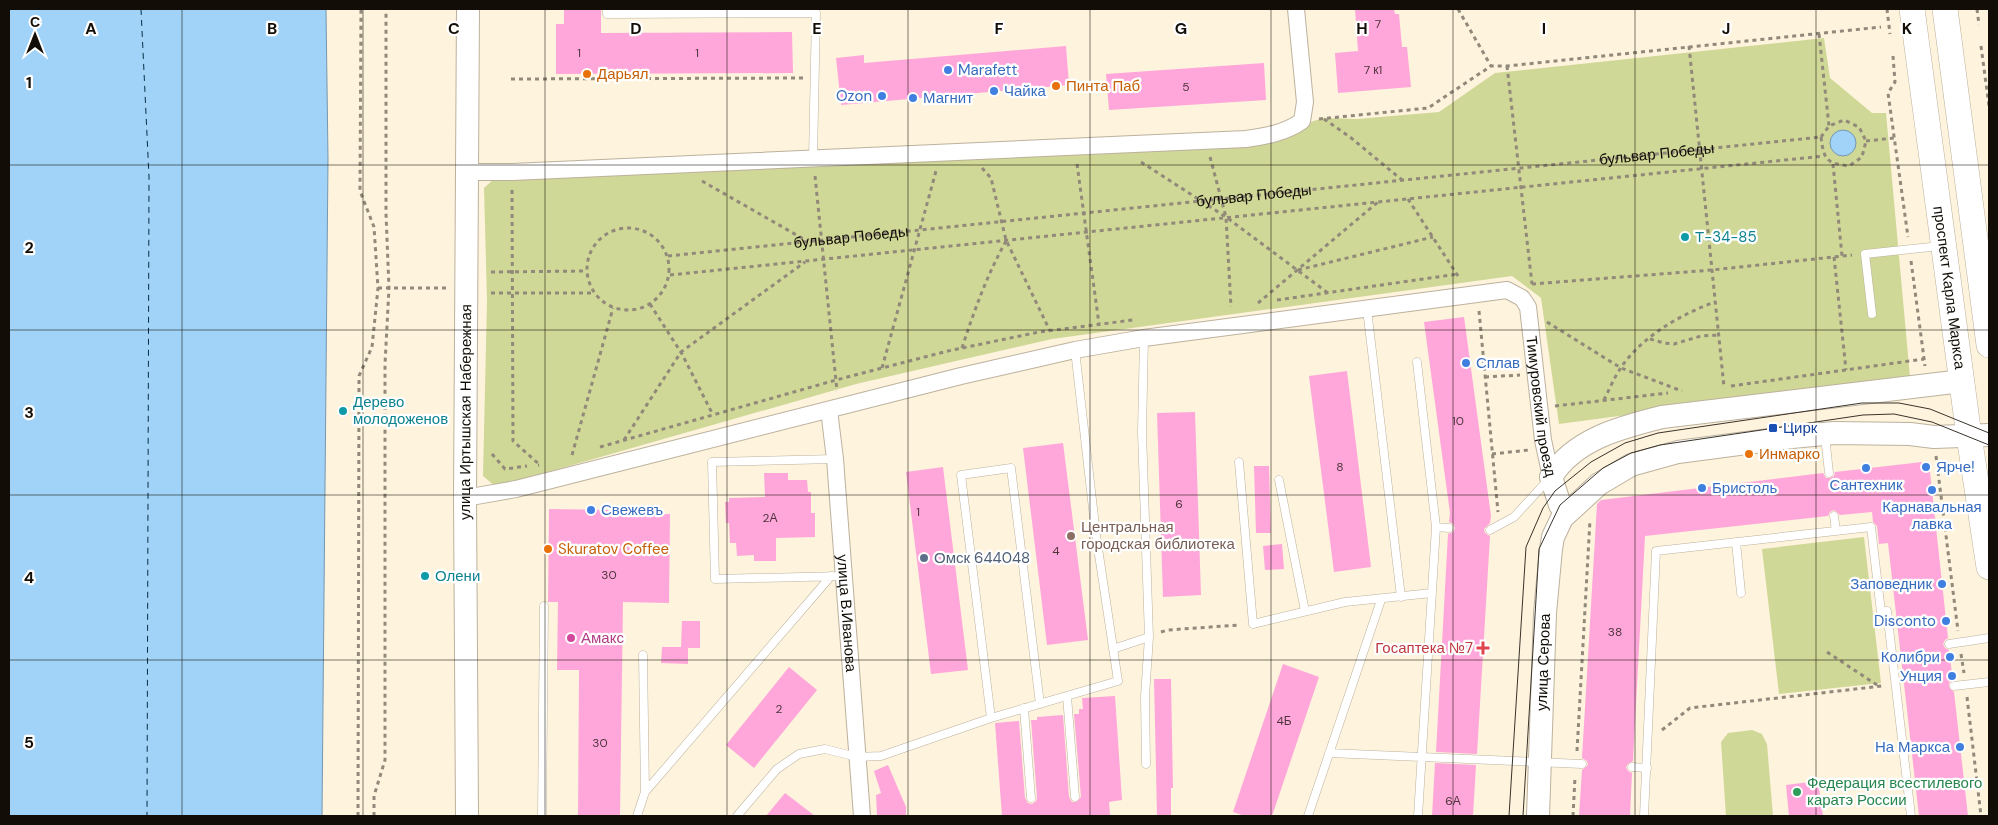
<svg xmlns="http://www.w3.org/2000/svg" width="1998" height="825" viewBox="0 0 1998 825" font-family="'DM Sans',sans-serif">
	<style>
		.green { fill: #d0d897 }
		.water { fill: #a1d2f7; stroke: #7697af }
		.lines { fill: none; stroke-linecap: round; stroke-linejoin: round }
		.ferry { stroke: #082f47; stroke-width: 1; stroke-dasharray: 6 5; stroke-linecap: butt }
		.building { fill: #ffa7da }
		.lane-casing { stroke: #bcb19d; stroke-width: 9 }
		.street-casing { stroke: #bcb19d; stroke-width: 18 }
		.secondary-casing { stroke: #bcb19d; stroke-width: 24 }
		.primary-casing { stroke: #bcb19d; stroke-width: 26 }
		.path { stroke: #91897a; stroke-width: 3; stroke-dasharray: 4 4; stroke-linecap: butt }
		.lane { stroke: #fff; stroke-width: 8 }
		.street { stroke: #fff; stroke-width: 16 }
		.secondary { stroke: #fff; stroke-width: 22 }
		.primary { stroke: #fff; stroke-width: 25 }
		.tram { stroke: #39332a; stroke-width: 1 }
		.grid { fill: none; stroke: #120e07; stroke-width: 1; stroke-opacity: 0.55 }
		.shop-dot { fill: #3f7fe0; stroke: #fff; stroke-width: 2 }
		.food-dot { fill: #e8710a; stroke: #fff; stroke-width: 2 }
		.culture-dot { fill: #0f9aa8; stroke: #fff; stroke-width: 2 }
		.transit-dot { fill: #1a4fb4; stroke: #fff; stroke-width: 2 }
		.education-dot { fill: #8d6e63; stroke: #fff; stroke-width: 2 }
		.service-dot { fill: #5c6f8a; stroke: #fff; stroke-width: 2 }
		.hotel-dot { fill: #d1479c; stroke: #fff; stroke-width: 2 }
		.health-dot { fill: #e0444e; stroke: #fff; stroke-width: 2 }
		.leisure-dot { fill: #2e9e5b; stroke: #fff; stroke-width: 2 }
		.labels { text-anchor: middle; stroke-width: 4.5; stroke-linejoin: round; paint-order: stroke }
		.number-label { font-size: 12px; fill: #4d343c }
		.shop-label { font-size: 15px; fill: #366cbe; stroke: #fff; text-anchor: start }
		.food-label { font-size: 15px; fill: #c56008; stroke: #fff; text-anchor: start }
		.street-label { font-size: 15px; fill: #120e07; stroke: #fff }
		.culture-label { font-size: 15px; fill: #0d838f; stroke: #fff; text-anchor: start }
		.transit-label { font-size: 15px; fill: #164399; stroke: #fff; text-anchor: start }
		.education-label { font-size: 15px; fill: #785e54; stroke: #fff; text-anchor: start }
		.service-label { font-size: 15px; fill: #4e5e75; stroke: #fff; text-anchor: start }
		.hotel-label { font-size: 15px; fill: #b23c85; stroke: #fff; text-anchor: start }
		.health-label { font-size: 15px; fill: #be3a42; stroke: #fff; text-anchor: end }
		.leisure-label { font-size: 15px; fill: #27864d; stroke: #fff; text-anchor: start }
		.grid-label { font-size: 16px; text-anchor: middle; font-weight: bold; fill: #120e07; stroke: #fff; stroke-width: 4.5; stroke-linejoin: round; paint-order: stroke }
	</style>
	<rect width="100%" height="100%" fill="#fef3dd"/>
	<path class="green" d="M1824 38 1830 78 1872 113H1886L1910 377 1559 424 1541 298 1512 276 1052 339 856 384 496 487 483 476 487 301 484 188 495 178 1241 145 1323 118 1357 119 1439 112 1495 73Z
		M1864 537 1881 683 1779 694 1762 549Z
		M1752 730 1762 734 1767 744 1773 816H1726L1721 742 1728 733Z"/>
	<path class="water" d="M9 9H326L328 159 322 816H9Z
		M1830 143a13 13 0 1 1 26 0a13 13 0 1 1-26 0Z"/>
	<g class="lines">
		<path class="ferry" d="M141 9 149 177 147 816"/>
	</g>
	<path class="building" d="M564 9H601V33L792 32 793 73 556 74V24H564Z
		M1355 9H1394L1395 14H1399L1402 47H1407L1411 87 1338 93 1335 53 1358 51Z
		M1066 46 1069 85 841 105 836 58 864 55V63Z
		M1264 63 1266 100 1109 110 1106 74Z
		M1464 317 1491 516 1490 523 1484 529 1485 533 1490 536 1477 754 1436 752 1448 534 1453 532 1455 528 1453 524 1449 522 1450 513 1424 322Z
		M1347 371 1371 567 1334 572 1309 376Z
		M1195 412 1201 595 1163 597 1157 413Z
		M1063 443 1088 640 1047 645 1023 448Z
		M1922 462 1930 472 1948 638 1945 640 1943 644 1945 648 1949 650 1953 681 1949 683V687L1954 692 1968 816H1919L1888 543 1879 544 1877 526 1873 522 1872 512 1840 515 1834 510 1830 512 1828 516 1645 536 1633 761 1628 764 1626 767 1628 771 1632 773 1630 816H1579L1582 770 1588 765 1587 761 1582 758 1597 504 1601 500 1823 473 1826 478H1830L1834 476 1835 472Z
		M1254 466H1269L1271 533H1256Z
		M943 467 968 670 931 674 906 472Z
		M764 473H788V480H807L808 492H811V513H815V537L776 538V561H754V555L737 556 736 543H730L729 523H726L725 502H729V498L765 497Z
		M549 509 614 510V514H670L669 603 623 602 620 816H578L579 670H557L558 602H548Z
		M1282 544 1284 569 1265 570 1263 546Z
		M682 621H700V648H688V664L661 663 662 647H681Z
		M1283 664 1319 677 1272 816H1245L1233 812Z
		M789 667 817 690 754 768 726 745Z
		M1154 679H1171L1173 788H1171V816H1157Z
		M1115 696 1122 800 1109 802 1110 816H1002L995 723 1019 721 1025 798 1028 803 1032 804 1036 801 1037 798 1031 720H1037V717L1063 715 1069 797 1072 802H1076L1081 797 1074 714H1079V709H1083L1082 698Z
		M1435 763 1476 765 1473 816H1432Z
		M888 765 906 807V816H877L876 795 881 793 874 771Z
		M1818 781 1823 816H1789L1786 785Z
		M785 793 815 816H766Z"/>
	<g class="lines">
		<g class="lane-casing">
			<path id="lane" d="M607 9V14L816 13 813 158
				M1367 309 1401 597
				M1872 314 1865 254 1940 246
				M1144 338 1142 432 1149 637 1145 696 1146 764
				M1417 362 1436 527 1418 816
				M1825 436 1829 473
				M835 459 712 462 715 579 843 576
				M1239 462 1253 624 1345 602 1432 593
				M1279 480 1305 611
				M1834 516 1836 531
				M1436 527 1449 528
				M1490 530 1514 517 1548 480
				M1736 542 1741 593
				M1949 644 1989 638
				M1113 649 1149 637
				M643 655 645 792
				M1954 686 1989 682
				M1067 696 1075 797
				M1024 708 1031 798
				M991 718 961 475 1011 468 1040 704
				M1329 753 1582 764
				M1632 767 1647 768
				M542 816 544 606
				M637 816 645 792 831 576
				M737 816 777 769 799 754 825 749 857 757 881 756 991 718 1118 681 1096 535 1075 350
				M1308 816 1381 600
				M1644 816 1656 551 1871 527 1881 612 1887 611 1911 816"/>
		</g>
		<g class="street-casing">
			<g id="street">
				<path d="M466 172H512L1246 139C1266 136 1285 133 1302 121L1305 102 1296 9"/>
				<path id="s2" d="M829 410 835 459 862 816"/>
				<path id="s3" d="M465 498 516 489 961 376 1075 350 1144 338 1507 290 1522 298 1528 307 1543 440 1551 477"/>
			</g>
		</g>
		<g class="secondary-casing">
			<g id="secondary">
				<path d="M1566 513 1560 505 1551 477C1574 439 1622 427 1662 417L1962 381"/>
				<path id="s4" d="M467 816 465 498 468 9"/>
				<path id="s5" d="M1538 816 1545 613 1551 549 1553 537 1562 518 1599 484 1631 465 1678 452 1792 437 1834 433 1910 434 1934 437 1989 435"/>
			</g>
		</g>
		<g class="primary-casing">
			<g id="primary">
				<path id="s6" d="M1912 9 1969 436 1989 567"/>
				<path d="M1945 9 1989 345"/>
			</g>
		</g>
		<g class="path">
			<path d="M1458 9 1491 66"/>
			<path d="M1887 9 1890 34"/>
			<path d="M1977 9 1979 25"/>
			<path d="M1819 34 1829 126"/>
			<path d="M1689 46 1724 387"/>
			<path d="M1981 46 1989 106"/>
			<path d="M1893 56 1895 82 1888 93 1908 237"/>
			<path d="M1507 66 1532 284"/>
			<path d="M511 79 803 78"/>
			<path d="M1319 119 1428 108 1491 66H1507L1881 27"/>
			<path d="M1324 119 1350 137 1402 180"/>
			<path d="M1821 137C1824 160 1826 163 1849 166L1862 157 1866 141"/>
			<path d="M1821 137 1829 126 1844 120 1859 127 1866 141"/>
			<path d="M1866 141 1894 138"/>
			<path d="M1210 157 1226 217 1231 307"/>
			<path d="M1141 162 1226 217 1328 293"/>
			<path d="M1077 164 1099 324"/>
			<path d="M1833 164 1842 256"/>
			<path d="M982 168 991 178 1006 240 1050 331"/>
			<path d="M815 176 837 391"/>
			<path d="M702 181 807 241"/>
			<path d="M512 190 513 441 540 465H538"/>
			<path d="M1408 199 1458 276"/>
			<circle cx="628" cy="269" r="41"/>
			<path id="s1" d="M668 256 1821 137"/>
			<path d="M1834 257 1846 370"/>
			<path d="M1911 261 1925 366"/>
			<path d="M1298 270 1433 237"/>
			<path d="M491 272 587 271"/>
			<path d="M670 275 1824 156"/>
			<path d="M1532 284 1712 270 1852 255"/>
			<path d="M378 288H447"/>
			<path d="M491 293H593"/>
			<path d="M1277 300 1458 274"/>
			<path d="M1258 303 1378 202"/>
			<path d="M650 304 682 354 713 415"/>
			<path d="M1479 311 1498 512"/>
			<path d="M1547 322 1621 368 1682 391"/>
			<path d="M1650 339 1664 343 1674 344 1701 336 1719 335"/>
			<path d="M962 348C974 311 987 275 1006 241"/>
			<path d="M882 368 936 171"/>
			<path d="M1485 377 1520 375"/>
			<path d="M1731 386 1924 359"/>
			<path d="M1604 400C1609 390 1614 378 1620 369 1641 337 1681 314 1715 302"/>
			<path d="M1555 406 1668 393"/>
			<path d="M624 440 681 352 805 262"/>
			<path d="M600 447 836 380 948 351 1039 332 1133 320"/>
			<path d="M492 454 505 469 527 466"/>
			<path d="M1492 454 1529 450"/>
			<path d="M572 455 613 308"/>
			<path d="M1936 456 1958 631"/>
			<path d="M1161 632 1168 630 1239 625"/>
			<path d="M1827 652 1880 687"/>
			<path d="M1961 654 1964 673"/>
			<path d="M1967 697 1981 816"/>
			<path d="M1662 730 1690 708 1882 686"/>
			<path d="M1577 751 1590 520"/>
			<path d="M358 816 359 376 372 347 378 288 374 227 360 191 361 9"/>
			<path d="M374 816V796L385 760V364L389 288 386 214V9"/>
			<path d="M1573 816 1575 777"/>
		</g>
		<use href="#lane" class="lane"/>
		<use href="#street" class="street"/>
		<use href="#secondary" class="secondary"/>
		<use href="#primary" class="primary"/>
		<path class="tram" d="M1509 816 1526 547 1543 508 1555 491 1591 462 1625 443 1658 433 1862 403H1899L1930 409 1989 433
			M1523 816 1539 549 1560 505 1603 468 1631 453 1660 445 1863 415 1894 414 1932 422 1989 445"/>
	</g>
	<path class="grid" d="M182 9V816M363 9V816M545 9V816M727 9V816M908 9V816M1090 9V816M1271 9V816M1453 9V816M1635 9V816M1816 9V816M9 165H1989M9 330H1989M9 495H1989M9 660H1989"/>
	<g class="shop-dot">
		<circle cx="948" cy="70" r="5"/>
		<circle cx="994" cy="91" r="5"/>
		<circle cx="882" cy="96" r="5"/>
		<circle cx="913" cy="98" r="5"/>
		<circle cx="1466" cy="363" r="5"/>
		<circle cx="1926" cy="467" r="5"/>
		<circle cx="1866" cy="468" r="5"/>
		<circle cx="1702" cy="488" r="5"/>
		<circle cx="1932" cy="490" r="5"/>
		<circle cx="591" cy="510" r="5"/>
		<circle cx="1942" cy="584" r="5"/>
		<circle cx="1946" cy="621" r="5"/>
		<circle cx="1950" cy="657" r="5"/>
		<circle cx="1952" cy="676" r="5"/>
		<circle cx="1960" cy="747" r="5"/>
	</g>
	<g class="food-dot">
		<circle cx="587" cy="74" r="5"/>
		<circle cx="1056" cy="86" r="5"/>
		<circle cx="1749" cy="454" r="5"/>
		<circle cx="548" cy="549" r="5"/>
	</g>
	<g class="culture-dot">
		<circle cx="1685" cy="237" r="5"/>
		<circle cx="343" cy="411" r="5"/>
		<circle cx="425" cy="576" r="5"/>
	</g>
	<rect class="transit-dot" x="1768" y="423" width="10" height="10" rx="2.5"/>
	<circle class="education-dot" cx="1071" cy="536" r="5"/>
	<circle class="service-dot" cx="924" cy="558" r="5"/>
	<circle class="hotel-dot" cx="571" cy="638" r="5"/>
	<path class="health-dot" d="M1480.5 640.5h5v5h5v5h-5v5h-5v-5h-5v-5h5z"/>
	<circle class="leisure-dot" cx="1797" cy="792" r="5"/>
	<g class="labels">
		<g class="number-label">
			<text x="1378" y="28">7</text>
			<text x="579" y="57">1</text>
			<text x="697" y="57">1</text>
			<text x="1373" y="74">7 к1</text>
			<text x="1186" y="91">5</text>
			<text x="1458" y="425">10</text>
			<text x="1340" y="471">8</text>
			<text x="1179" y="508">6</text>
			<text x="918" y="516">1</text>
			<text x="770" y="522">2А</text>
			<text x="1056" y="555">4</text>
			<text x="609" y="579">30</text>
			<text x="1615" y="636">38</text>
			<text x="779" y="713">2</text>
			<text x="1284" y="725">4Б</text>
			<text x="600" y="747">30</text>
			<text x="1453" y="805">6А</text>
		</g>
		<g class="shop-label">
			<text x="958" y="75">Marafett</text>
			<text x="1004" y="96">Чайка</text>
			<text x="872" y="101" text-anchor="end">Ozon</text>
			<text x="923" y="103">Магнит</text>
			<text x="1476" y="368">Сплав</text>
			<text x="1936" y="472">Ярче!</text>
			<text x="1866" y="490" text-anchor="middle">Сантехник</text>
			<text x="1712" y="493">Бристоль</text>
			<text x="1932" y="512" text-anchor="middle">Карнавальная<tspan x="1932" dy="17">лавка</tspan></text>
			<text x="601" y="515">Свежевъ</text>
			<text x="1932" y="589" text-anchor="end">Заповедник</text>
			<text x="1936" y="626" text-anchor="end">Disconto</text>
			<text x="1940" y="662" text-anchor="end">Колибри</text>
			<text x="1942" y="681" text-anchor="end">Унция</text>
			<text x="1950" y="752" text-anchor="end">На Маркса</text>
		</g>
		<g class="food-label">
			<text x="597" y="79">Дарьял</text>
			<text x="1066" y="91">Пинта Паб</text>
			<text x="1759" y="459">Инмарко</text>
			<text x="558" y="554">Skuratov Coffee</text>
		</g>
		<g class="street-label">
			<text dy="5" stroke="none"><textPath href="#s1" startOffset="994">бульвар Победы</textPath></text>
			<text dy="5" stroke="none"><textPath href="#s1" startOffset="589">бульвар Победы</textPath></text>
			<text dy="5" stroke="none"><textPath href="#s1" startOffset="184">бульвар Победы</textPath></text>
			<text dy="5" stroke="none"><textPath href="#s6" startOffset="281">проспект Карла Маркса</textPath></text>
			<text dy="5" stroke="none"><textPath href="#s3" startOffset="1192">Тимуровский проезд</textPath></text>
			<text dy="5" stroke="none"><textPath href="#s4" startOffset="404">улица Иртышская Набережная</textPath></text>
			<text dy="5" stroke="none"><textPath href="#s2" startOffset="204">улица В.Иванова</textPath></text>
			<text dy="5" stroke="none"><textPath href="#s5" startOffset="154">улица Серова</textPath></text>
		</g>
		<g class="culture-label">
			<text x="1695" y="242">Т-34-85</text>
			<text x="353" y="407">Дерево<tspan x="353" dy="17">молодоженов</tspan></text>
			<text x="435" y="581">Олени</text>
		</g>
		<g class="transit-label">
			<text x="1783" y="433">Цирк</text>
		</g>
		<g class="education-label">
			<text x="1081" y="532">Центральная<tspan x="1081" dy="17">городская библиотека</tspan></text>
		</g>
		<g class="service-label">
			<text x="934" y="563">Омск 644048</text>
		</g>
		<g class="hotel-label">
			<text x="581" y="643">Амакс</text>
		</g>
		<g class="health-label">
			<text x="1473" y="653">Госаптека №7</text>
		</g>
		<g class="leisure-label">
			<text x="1807" y="788">Федерация всестилевого<tspan x="1807" dy="17">каратэ России</tspan></text>
		</g>
	</g>
	<g class="grid-label">
		<text x="91" y="34">A</text>
		<text x="272" y="34">B</text>
		<text x="454" y="34">C</text>
		<text x="636" y="34">D</text>
		<text x="817" y="34">E</text>
		<text x="999" y="34">F</text>
		<text x="1181" y="34">G</text>
		<text x="1362" y="34">H</text>
		<text x="1544" y="34">I</text>
		<text x="1726" y="34">J</text>
		<text x="1907" y="34">K</text>
		<text x="29" y="88">1</text>
		<text x="29" y="253">2</text>
		<text x="29" y="418">3</text>
		<text x="29" y="583">4</text>
		<text x="29" y="748">5</text>
	</g>
	<rect width="1998" height="825" fill="none" stroke="#120e07" stroke-width="20"/>
	<g transform="translate(35 35)" stroke="#ffffff" stroke-width="4" paint-order="stroke">
	<path d="M0-4L9 19L0 12L-9 19Z" fill="#120e07"/>
	<text y="-8" font-size="14" font-weight="bold" text-anchor="middle" fill="#120e07">С</text>
	</g>
</svg>
